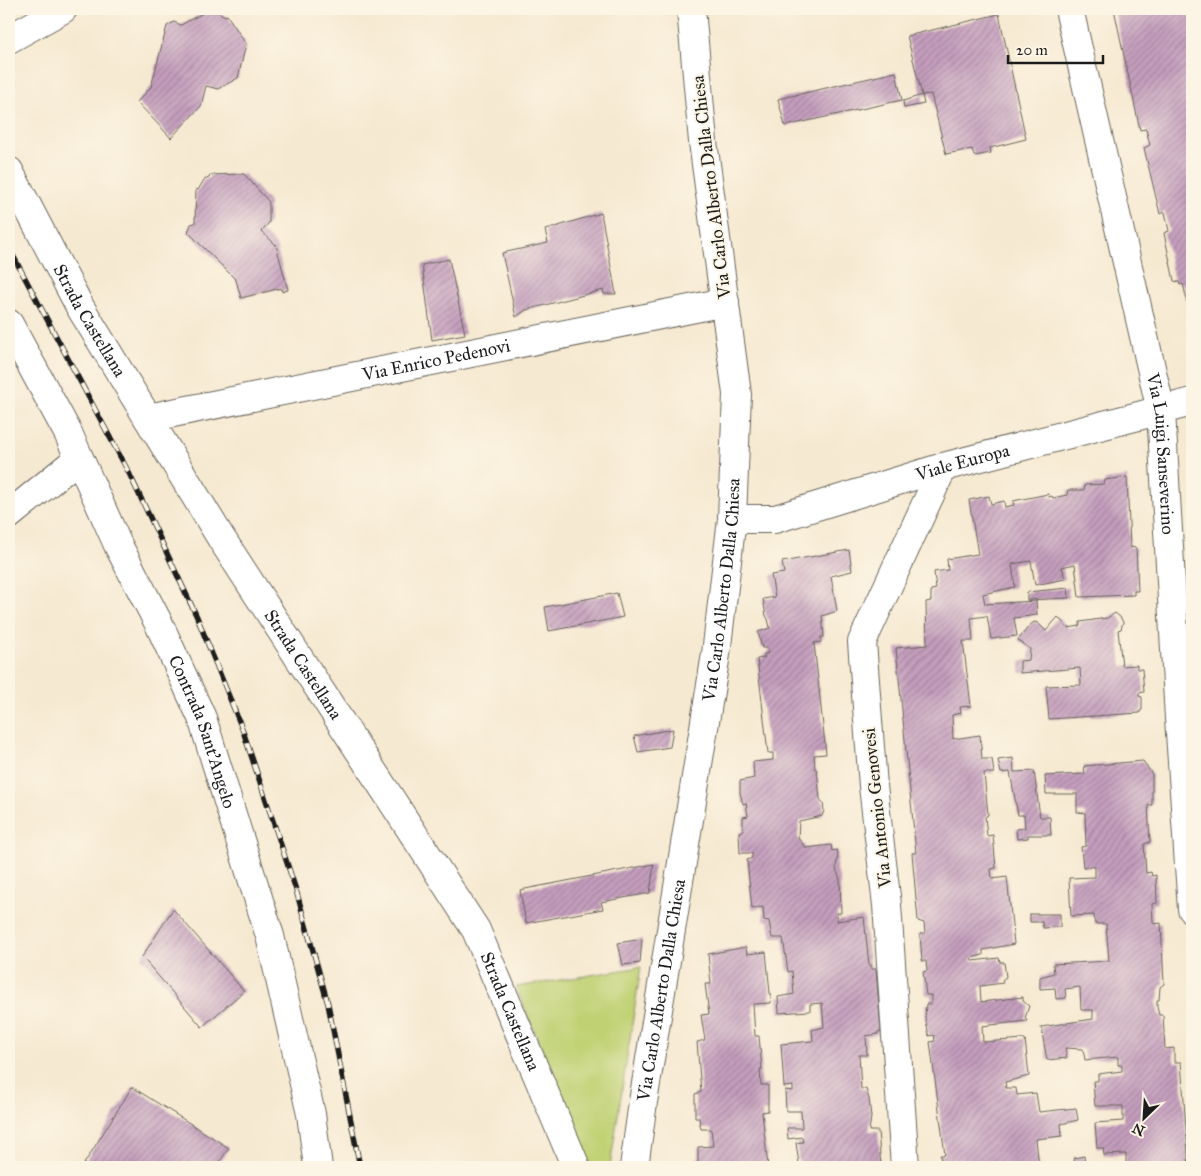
<svg xmlns="http://www.w3.org/2000/svg" width="1201" height="1176" viewBox="0 0 1201 1176" font-family="'IM FELL Great Primer',serif">
	<style>
		.green { fill: #c0d173; stroke: #6e7648 }
		.building { fill: url(#building-hatch) }
		.lines { fill: none; stroke-linecap: round; stroke-linejoin: round }
		.minor-casing { stroke: #68645b; stroke-width: 30 }
		.minor { stroke: #fff; stroke-width: 28 }
		.rail-casing { stroke: #1c1c1c; stroke-width: 5.5 }
		.rail { stroke: #fcf5e5; stroke-width: 4; stroke-dasharray: 11; stroke-linecap: butt }
		.labels { text-anchor: middle; stroke-width: 4; stroke-linejoin: round; paint-order: stroke }
		.street-label { font-size: 18px; fill: #1c1c1c; stroke: #fcf5e5 }
	</style>
	<defs>
		<pattern id="building-hatch" width="6" height="6" patternUnits="userSpaceOnUse" patternTransform="scale(1.25)"><rect width="6" height="6" fill="#c59fbe"/><path d="M-1 1l2-2M0 6l6-6M5 7l2-2" fill="none" stroke="#9f819a"/></pattern>
	</defs>
	<rect width="100%" height="100%" fill="#fcf5e5"/>
	<filter id="ink" filterUnits="userSpaceOnUse"><feTurbulence type="fractalNoise" baseFrequency=".02" numOctaves="2"/><feDisplacementMap in="SourceGraphic" scale="10" xChannelSelector="R" yChannelSelector="G"/><feConvolveMatrix kernelMatrix="1 2 1 2 8 2 1 2 1" color-interpolation-filters="sRGB"/></filter>
	<filter id="wash" filterUnits="userSpaceOnUse"><feTurbulence type="fractalNoise" baseFrequency=".0096" numOctaves="4" result="noise"/><feDisplacementMap in="SourceGraphic" scale="20" xChannelSelector="R" yChannelSelector="G"/><feGaussianBlur stdDeviation="1.12" result="paint"/><feColorMatrix in="noise" values="0 0 0 0 0 0 0 0 0 0 0 0 0 0 0 0 0 1.4 0 .05"/><feComposite in="paint" operator="in"/></filter>
	<g filter="url(#wash)">
		<rect width="100%" height="100%" fill="#f6e9d1"/>
		<path class="green" d="M641 967 610 1167H591L516 987Z"/>
		<g id="blocks">
			<path class="building" d="M1114 9H1190L1192 15V322L1183 284 1180 285 1179 282 1174 281 1164 233 1169 231 1165 212 1160 214 1144 148 1150 145 1146 129 1140 130Z
				M208 10 211 12 214 10 218 12 225 16 227 15 246 44 238 78 218 89 206 86 201 106 171 138 137 102 151 87 167 26 174 22 181 25Z
				M999 14 1026 139 990 148 991 153 974 156 972 149 946 154 931 94 922 95 907 36Z
				M896 72 902 100 785 126 778 99Z
				M922 95 924 104 904 108 903 101Z
				M244 174 269 202V223L261 231 276 245 288 290 282 292 281 288 241 298 236 280 188 232 191 224 195 223 196 189 198 190 204 180 209 178 210 175Z
				M601 213 616 294H604L603 290 526 310 516 317 502 253 548 243 545 230Z
				M449 259 465 334 432 340 422 265Z
				M1127 477 1130 547 1136 548 1138 591H1134V595L1079 597 1075 564 1062 567 1065 579 1035 585 1031 561 1012 564 1015 587 983 594 985 604 1036 601 1037 615 1014 618 1017 636 991 639 987 616 971 618 973 641H963L971 706 960 707 961 713 952 715 953 739 980 735 982 759H992L994 773H984L988 815 985 817 987 836 993 835 996 868 991 869 992 879 1007 877 1014 944 983 950V955L971 958 972 961 999 958 1000 962H1004L1006 977 1002 980 1003 983 980 986 981 1002 1023 997V1001L1029 1006 1025 1018 1027 1021 982 1026 983 1042 1025 1039 1029 1076 1005 1082 1006 1088H1016L1017 1095 1036 1093 1039 1112 1076 1108 1078 1120 1061 1124 1062 1136 1036 1139 1039 1167H942L940 1155H945L930 1042 935 1041 934 1035 929 1036 925 1017 926 1004H931V995H926L923 972 927 971 926 961H922L920 934 925 933 924 923 918 921 912 853H916L896 648 927 645 926 602 931 601V590L936 589 934 572 948 570 947 559 978 554 969 500 989 496 991 504 1004 501 1005 507 1014 505 1013 501 1048 494 1049 497 1052 496 1053 498 1067 495 1068 490H1084L1085 485 1104 484 1105 480Z
				M849 550 852 571 831 576 837 611 822 616 824 637H821V642L814 643 826 754 814 755 815 769 817 770 820 799 823 803 824 811 822 816 799 821 798 838 806 848 831 845 832 851 837 850 838 854 836 869 840 879 841 913H837V921L864 917 869 965H871V969H876L881 1031 878 1032V1034L866 1036 867 1055H859L861 1089H866L869 1099 871 1117 869 1131H878L881 1167H789L799 1164 796 1143 803 1142 802 1137 788 1139 787 1128H802L801 1111H786L785 1090 793 1091V1086L784 1087 781 1044 813 1041 812 1030 824 1027 822 1003 810 1004V1011L779 1013 778 997 794 994 792 971 788 972 783 938H772L769 921 764 920 763 907 752 909 747 860 752 858V853H740L739 832 743 831V817L748 816 746 803 743 804 740 793V781L754 778 753 762 773 760V753H768L757 659 764 658V654L768 653V648H762L758 632 770 628 768 619 766 616 763 599 775 597 771 575 784 573 782 562Z
				M1068 588 1069 598 1027 600V592Z
				M617 593 623 617 549 631 545 607Z
				M1115 613 1120 617 1123 622 1121 629 1118 630 1122 666 1137 665V669H1142L1144 692 1139 693V696L1142 697V710L1140 711V713L1049 719 1046 686 1081 685 1080 668 1020 673V661L1029 660 1030 649 1018 640 1029 626 1034 622 1038 623 1046 631 1058 617 1068 628 1080 626V622L1107 618Z
				M673 729 670 747 638 752 634 736Z
				M1013 758 1014 772 1034 771 1040 817H1050L1051 835H1028V838L1017 839 1016 829 1025 828 1024 815H1018L1010 772 1001 773 998 760Z
				M1143 761 1152 774V805H1148L1150 842 1144 844 1146 873 1151 872 1152 876 1156 875 1157 903 1152 904 1153 921 1154 924 1161 923 1164 984 1160 987 1159 1000H1157V1007L1159 1015H1163L1165 1049 1174 1048V1062H1181L1189 1167H1126V1154L1104 1155 1103 1148H1097L1095 1123 1123 1121V1106H1095L1093 1081H1098V1074L1122 1071V1065H1118V1057L1085 1060 1083 1049 1065 1048 1067 1058 1047 1060 1041 1027 1093 1019V1010H1081L1080 987 1065 989 1066 998 1056 999 1055 988 1040 989V977L1054 973 1053 964 1109 961 1106 924H1095L1094 915 1071 916 1069 878 1095 877V866L1083 867 1081 847 1086 846 1085 813 1077 812V794H1046L1045 776 1085 774 1084 766Z
				M654 864 650 893 601 902 603 909 526 923 520 890Z
				M173 909 244 991 202 1027 142 957Z
				M1030 914H1060V927L1043 928 1042 922H1030Z
				M642 939 640 963 623 965 618 943Z
				M746 947 747 954 766 952 771 1003 753 1004 755 1036H759L762 1069H760L761 1085H768V1111L762 1112 768 1167H698V1147L713 1146 711 1129H701L699 1118H695V1094L701 1092 697 1042 705 1040 701 1015 709 1014 705 984H711L708 954Z
				M132 1087 229 1148 216 1167H82Z
				M1084 1156 1086 1167H1075L1074 1158Z"/>
		</g>
	</g>
	<g filter="url(#ink)">
		<use href="#blocks" fill-opacity="0" stroke="#68645b" stroke-width="1"/>
		<g class="lines">
			<g class="minor-casing">
				<g id="minor">
					<path id="s1" d="M1069 9 1161 411 1179 718 1192 909"/>
					<path d="M9 39 63 9"/>
					<path id="s2" d="M9 171 80 307 221 538 476 930 576 1167"/>
					<path id="s3" d="M9 324 68 433 118 545 159 624 202 718 270 936 311 1114 318 1167"/>
					<path id="s4" d="M148 418 725 302"/>
					<path d="M9 515 79 458"/>
					<path id="s5" d="M732 519H775L943 467 1192 402"/>
					<path id="s6" d="M634 1167 643 1102 716 654 732 519 737 394 703 142 691 9"/>
					<path d="M905 1167 887 905 873 786 862 642 943 467"/>
				</g>
			</g>
			<use href="#minor" class="minor"/>
			<g class="rail-casing">
				<path id="rail" d="M9 248 129 473 197 617 243 731 296 890 328 1004 360 1167"/>
			</g>
			<use href="#rail" class="rail"/>
		</g>
	</g>
	<g class="labels">
		<g class="street-label">
			<text transform="translate(711 187) rotate(-97)" y="6">Via Carlo Alberto Dalla Chiesa</text>
			<text dy="6" stroke="none"><textPath href="#s2" startOffset="170">Strada Castellana</textPath></text>
			<text dy="6" stroke="none"><textPath href="#s4" startOffset="294">Via Enrico Pedenovi</textPath></text>
			<text dy="6" stroke="none"><textPath href="#s1" startOffset="455">Via Luigi Sanseverino</textPath></text>
			<text dy="6" stroke="none"><textPath href="#s5" startOffset="239">Viale Europa</textPath></text>
			<text dy="6" stroke="none"><textPath href="#s6" startOffset="584">Via Carlo Alberto Dalla Chiesa</textPath></text>
			<text dy="6" stroke="none"><textPath href="#s2" startOffset="575">Strada Castellana</textPath></text>
			<text dy="6" stroke="none"><textPath href="#s3" startOffset="452">Contrada Sant'Angelo</textPath></text>
			<text transform="translate(877 808) rotate(-96)" y="6">Via Antonio Genovesi</text>
			<text dy="6" stroke="none"><textPath href="#s6" startOffset="179">Via Carlo Alberto Dalla Chiesa</textPath></text>
			<text dy="6" stroke="none"><textPath href="#s2" startOffset="980">Strada Castellana</textPath></text>
		</g>
	</g>
	<rect width="1201" height="1176" fill="none" stroke="#fcf5e5" stroke-width="30"/>
	<g transform="translate(1144 1118) rotate(205)" stroke="#fcf5e5" stroke-width="4" paint-order="stroke">
	<path d="M0-4L9 19L0 12L-9 19Z" fill="#1c1c1c"/>
	<text y="-8" font-size="14" font-weight="bold" text-anchor="middle" fill="#1c1c1c">N</text>
	</g>
	<path d="M1008 55v8h95v-8" fill="none" stroke="#1c1c1c" stroke-width="2.5"/>
	<text x="1016" y="55" font-size="15" fill="#1c1c1c" stroke="#fcf5e5" stroke-width="4" paint-order="stroke">20 m</text>
</svg>
